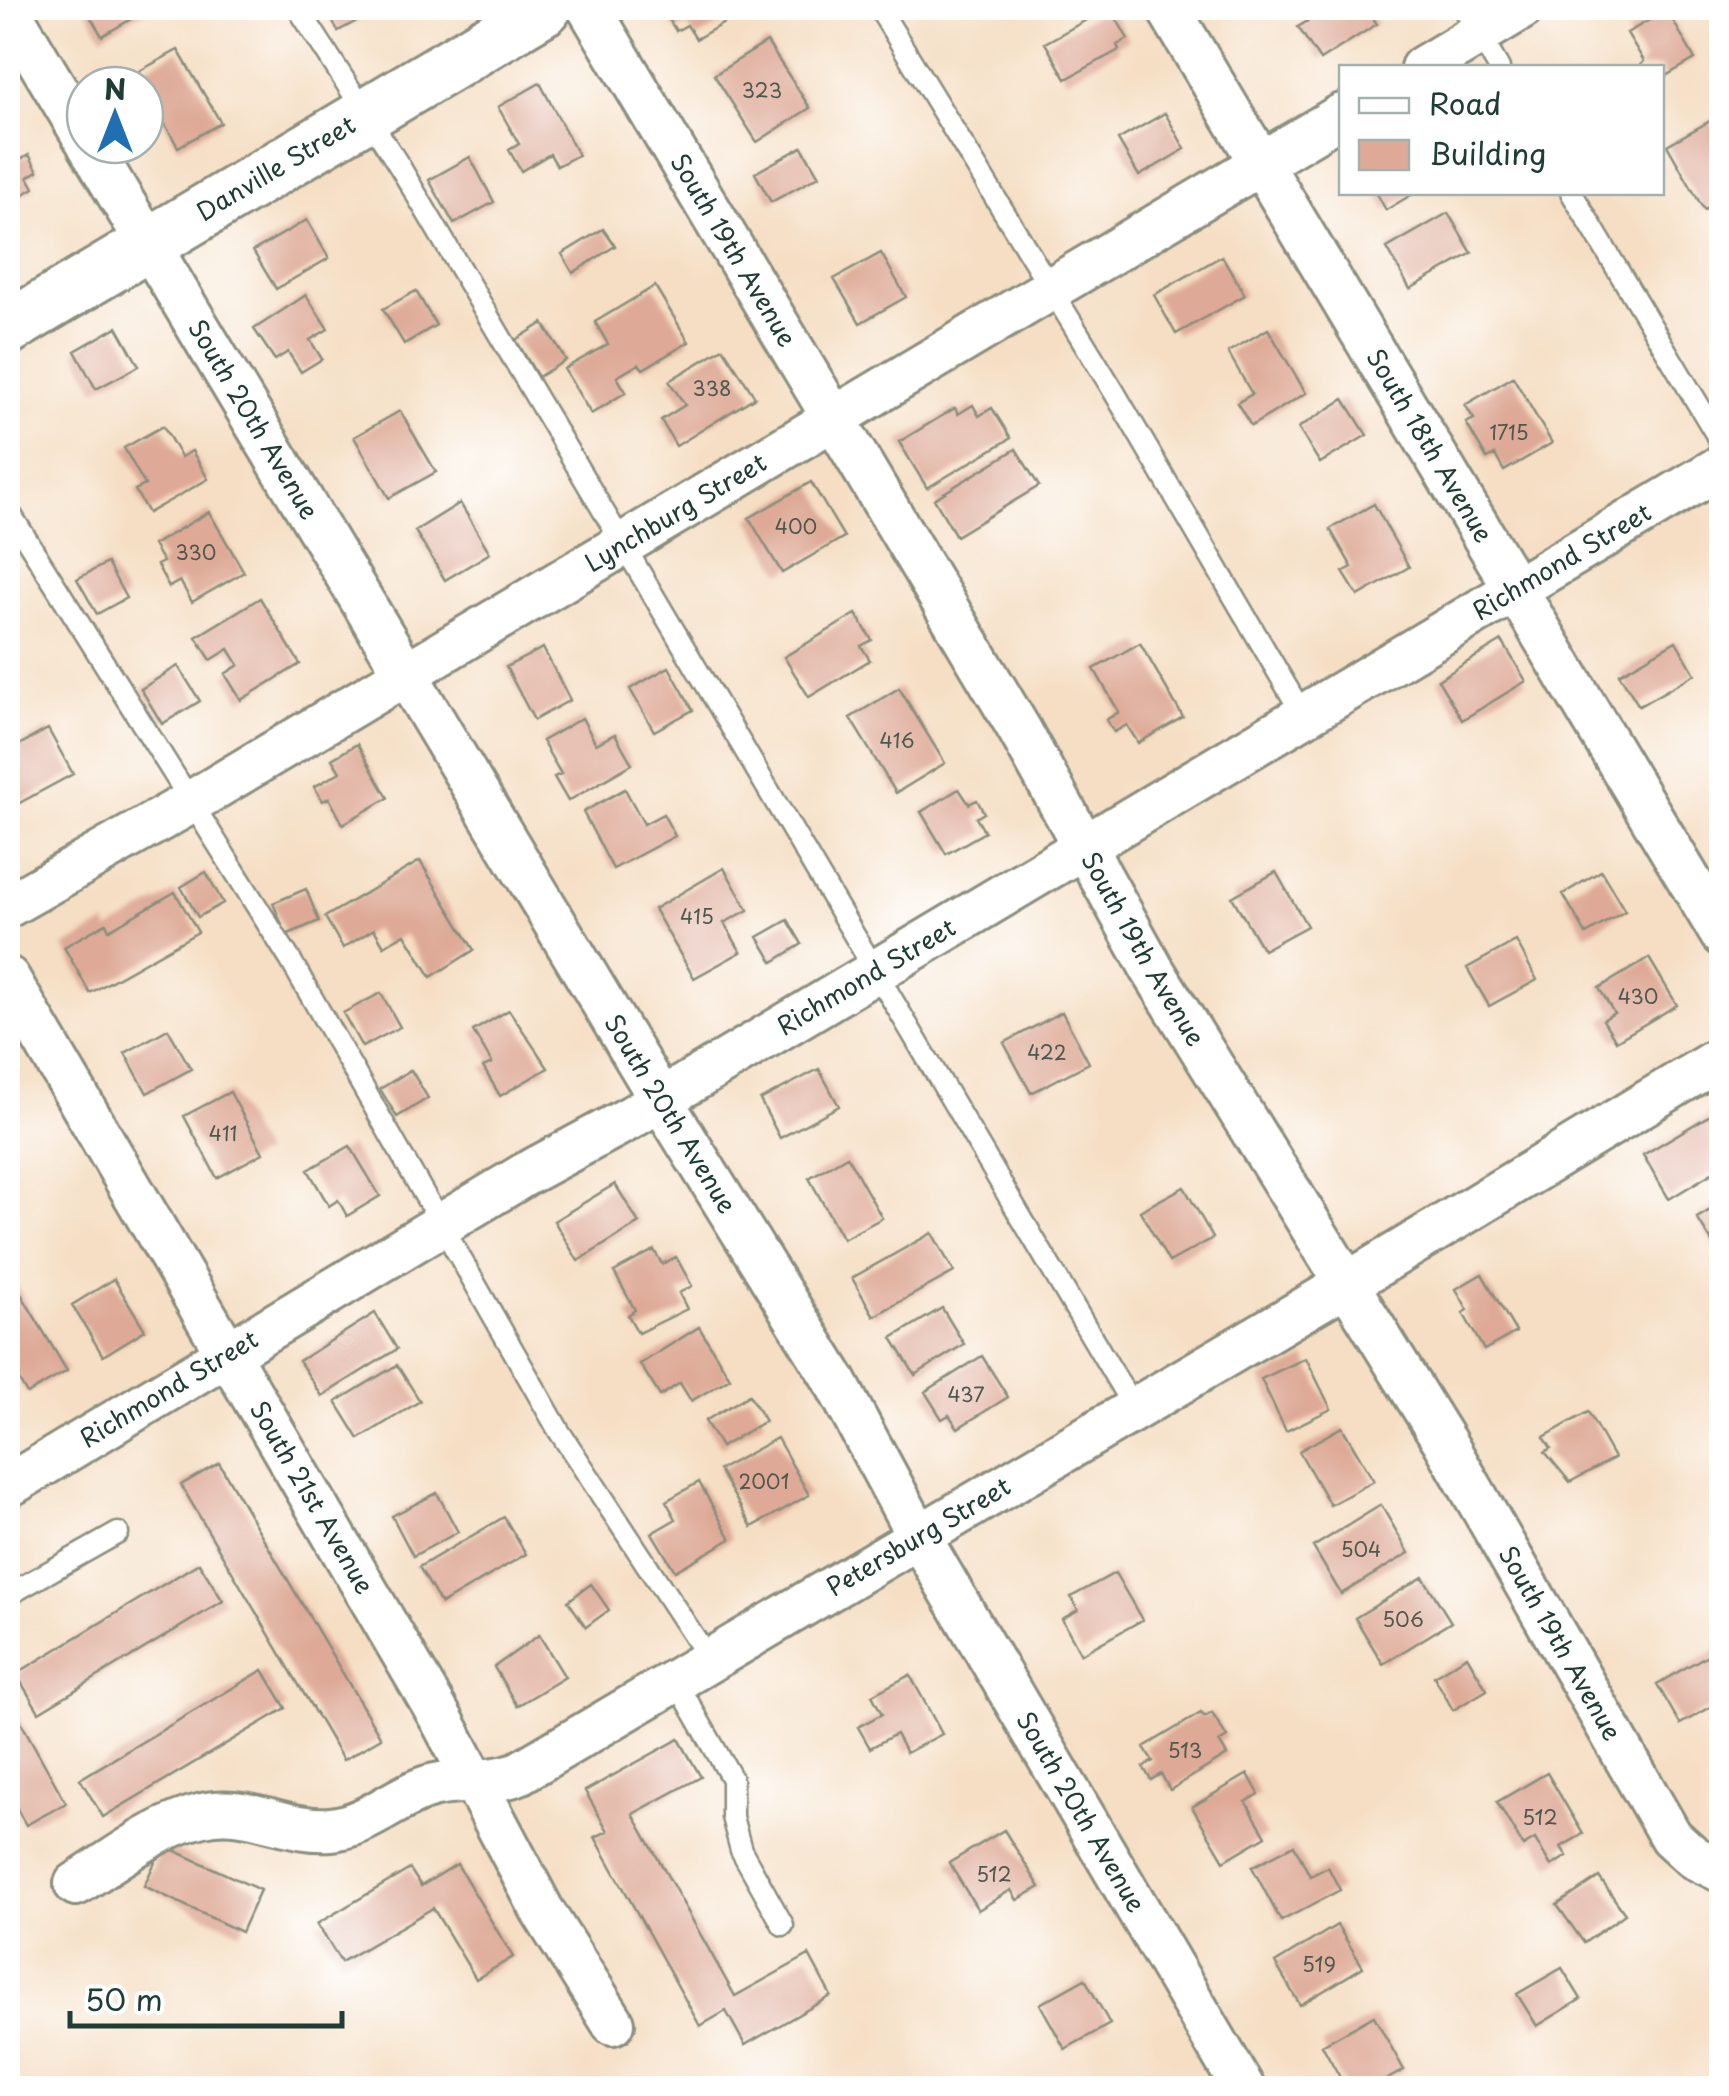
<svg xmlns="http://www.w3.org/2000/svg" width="1729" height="2096" viewBox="0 0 1729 2096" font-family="'Playpen Sans',sans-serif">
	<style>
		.building { fill: #deaa97 }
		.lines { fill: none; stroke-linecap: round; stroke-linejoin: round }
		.service-casing { stroke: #8a8e7c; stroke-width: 25 }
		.minor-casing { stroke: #8a8e7c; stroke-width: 48 }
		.tertiary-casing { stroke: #8a8e7c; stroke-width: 58 }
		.service { stroke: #fff; stroke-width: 20 }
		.minor { stroke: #fff; stroke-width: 42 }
		.tertiary { stroke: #fff; stroke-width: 52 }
		.labels { text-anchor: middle; stroke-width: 8; stroke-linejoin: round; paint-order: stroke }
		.number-label { font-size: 20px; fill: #4f584d }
		.street-label { font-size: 25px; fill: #1f3d34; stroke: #fff }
	</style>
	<rect width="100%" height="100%" fill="#fff"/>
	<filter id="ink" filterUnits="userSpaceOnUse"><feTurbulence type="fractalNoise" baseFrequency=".01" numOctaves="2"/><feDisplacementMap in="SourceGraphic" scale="20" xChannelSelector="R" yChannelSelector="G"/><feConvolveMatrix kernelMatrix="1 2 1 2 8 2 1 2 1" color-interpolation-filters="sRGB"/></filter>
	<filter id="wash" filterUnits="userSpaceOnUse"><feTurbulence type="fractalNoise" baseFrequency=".0048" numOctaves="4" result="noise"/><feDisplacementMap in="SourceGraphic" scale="40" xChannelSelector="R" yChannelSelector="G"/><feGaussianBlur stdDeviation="2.25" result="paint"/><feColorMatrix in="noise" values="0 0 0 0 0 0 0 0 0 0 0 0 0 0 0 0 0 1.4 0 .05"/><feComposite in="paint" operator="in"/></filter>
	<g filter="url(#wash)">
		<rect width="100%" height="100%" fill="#f5dec3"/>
		<g id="blocks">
			<path class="building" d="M85 8H150L102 36Z
				M325 8H381L338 31Z
				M662 8H741L743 12 696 39 687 25 676 31Z
				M1329 8H1366L1377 24 1320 60 1298 27Z
				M1667 10 1695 59 1662 78V68H1638L1644 61 1627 33Z
				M1112 11 1128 39 1117 45 1119 50 1066 79 1045 43 1099 13 1101 17Z
				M767 42 810 108 757 142 714 75Z
				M178 50 221 123 178 147 136 73Z
				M540 83 578 155 557 166 550 154 521 171 509 150 519 144 498 107Z
				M1165 113 1185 149 1139 176 1118 140Z
				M1719 116 1722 200 1704 210 1667 145Z
				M802 147 819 176 771 202 755 173Z
				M12 149 19 160 29 155 38 171 28 177 34 188 8 203V151Z
				M470 157 494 202 454 224 429 180Z
				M1376 192H1416L1386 210Z
				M1448 213 1472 253 1410 289 1387 248Z
				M307 220 329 258 276 289 253 251Z
				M603 229 615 246 573 273 562 254Z
				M881 253 906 297 860 323 834 279Z
				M1222 256 1245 295 1176 334 1154 295Z
				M655 286 689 342 643 369 639 364 617 377 626 392 591 414 564 369 608 344 595 322Z
				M416 291 436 325 404 344 383 309Z
				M306 295 328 329 310 340 322 359 301 372 288 352 275 360 254 329Z
				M543 323 566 360 538 377 516 340Z
				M117 327 139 366 96 389 75 351Z
				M1268 329 1306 393 1251 426 1237 403 1252 394 1228 352Z
				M723 348 755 397 676 446 661 420 685 405 669 381Z
				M1513 377 1552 443 1504 471 1495 455 1487 459 1466 423 1474 419 1465 405Z
				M1344 399 1367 435 1320 463 1298 428Z
				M973 405 979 416 992 408 1011 438 927 488 899 442 955 408 958 414Z
				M400 411 436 472 389 498 354 437Z
				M163 426 181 457 192 451 208 479 148 513 135 490 145 485 124 448Z
				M1016 449 1039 486 956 536 934 499Z
				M811 482 844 537 782 573 749 518Z
				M460 503 490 553 445 580 415 531Z
				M1374 504 1409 567 1358 596 1343 572 1352 567 1330 529Z
				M209 512 244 572 192 602 180 581 169 587 157 565 163 562 153 545Z
				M107 563 126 598 97 614 77 579Z
				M260 598 300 664 241 700 225 674 239 665 229 649 211 660 196 637Z
				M856 614 872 640 861 646 870 660 809 697 784 657Z
				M1502 641 1526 681 1462 720 1438 680Z
				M1676 641 1695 674 1639 706 1619 674Z
				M1140 643 1183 717 1138 743 1127 725 1114 732 1106 720 1119 712 1094 669Z
				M543 648 570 700 534 720 506 667Z
				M178 666 200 701 162 724 141 689Z
				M669 667 693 710 654 731 630 689Z
				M899 688 945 763 896 793 850 718Z
				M582 718 596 744 615 734 632 764 568 801 554 777 561 774 542 741Z
				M48 729 73 774 12 807 8 798V751Z
				M357 744 388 798 343 824 329 798 323 801 314 787 340 772 332 759Z
				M625 789 644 824 663 814 675 836 613 869 583 812Z
				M959 789 969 804 977 800 984 813 976 818 985 832 946 854 921 812Z
				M420 861 474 950 431 977 405 934 384 946 374 929 343 948 325 917Z
				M724 868 748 910 724 923 741 952 694 978 654 909Z
				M1601 871 1625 911 1586 934 1563 894Z
				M206 872 223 903 198 917 181 887Z
				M1276 872 1307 926 1263 950 1232 897Z
				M306 889 319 921 286 935 273 903Z
				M175 892 198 932 90 993 64 947 106 923 109 930Z
				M788 920 802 944 773 962 758 937Z
				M1516 941 1537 980 1489 1006 1467 968Z
				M1649 958 1677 1005 1616 1041 1603 1020 1614 1013 1599 988Z
				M381 993 400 1027 362 1047 343 1013Z
				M509 1010 548 1068 500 1096 483 1067 492 1063 473 1031Z
				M1062 1012 1089 1063 1031 1093 1004 1043Z
				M168 1029 191 1069 147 1093 125 1053Z
				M819 1069 839 1106 780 1138 760 1100Z
				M411 1070 428 1098 397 1117 380 1089Z
				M230 1092 263 1153 217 1178 184 1116Z
				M1722 1108V1167L1669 1199 1643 1155Z
				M350 1146 380 1196 347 1216 338 1200 329 1206 308 1170Z
				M847 1156 882 1218 843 1239 809 1178Z
				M615 1184 639 1223 578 1261 554 1221Z
				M1184 1187 1213 1238 1169 1262 1140 1211Z
				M1722 1203V1249L1718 1252 1697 1218Z
				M932 1233 954 1272 874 1316 852 1278Z
				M654 1250 662 1264 676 1257 692 1286 679 1293 687 1309 638 1333 628 1315 635 1310 614 1272Z
				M1482 1274 1516 1332 1484 1350 1463 1313 1468 1310 1456 1289Z
				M12 1279 67 1371 27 1394 8 1360V1282Z
				M114 1279 145 1330 103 1356 72 1305Z
				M942 1308 964 1344 915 1375 892 1338Z
				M375 1313 397 1349 322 1396 299 1361Z
				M699 1327 730 1378 691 1401 680 1383 660 1396 640 1364Z
				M982 1356 1008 1397 958 1428 949 1415 942 1419 925 1392Z
				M1306 1358 1331 1409 1286 1431 1261 1379Z
				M397 1365 420 1401 359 1439 336 1402Z
				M749 1395 765 1421 721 1447 705 1421Z
				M1588 1412 1614 1458 1570 1482 1545 1452 1551 1448 1544 1437Z
				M1342 1427 1374 1481 1330 1505 1299 1451Z
				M777 1438 809 1495 752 1527 719 1470Z
				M219 1463 381 1738 343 1760 181 1485Z
				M699 1482 731 1539 675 1571 652 1533 676 1519 666 1501Z
				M437 1493 458 1532 413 1556 392 1516Z
				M1381 1505 1409 1553 1341 1594 1313 1547Z
				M504 1517 526 1554 441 1604 419 1567Z
				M199 1563 223 1601 39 1712 16 1674Z
				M1115 1573 1142 1620 1081 1654 1062 1619 1078 1610 1071 1597Z
				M1423 1577 1451 1622 1383 1664 1355 1618Z
				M591 1584 609 1610 586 1627 568 1601Z
				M539 1635 565 1677 517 1706 494 1667Z
				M1720 1648 1722 1701 1680 1724 1657 1684Z
				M1467 1656 1487 1690 1453 1710 1434 1676Z
				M263 1670 286 1708 103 1817 80 1779Z
				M910 1675 942 1734 906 1753 896 1734 870 1748 858 1727 882 1714 872 1695Z
				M8 1699 66 1803 26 1825 8 1793Z
				M1201 1713 1204 1717 1212 1713 1227 1737 1219 1742 1227 1755 1170 1790 1161 1774 1151 1780 1143 1767 1153 1761 1144 1747Z
				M679 1739 701 1777 633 1814 735 1996 809 1955 831 1996 745 2045 726 2011 700 2026 595 1837 608 1831 585 1791Z
				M1547 1773 1583 1834 1561 1847 1567 1856 1551 1866 1535 1839 1523 1846 1497 1802Z
				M1248 1774 1259 1794 1246 1802 1266 1836 1224 1861 1192 1807Z
				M1004 1830 1040 1887 1017 1900 1011 1890 978 1910 949 1863Z
				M163 1845 260 1890 241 1932 144 1886Z
				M1294 1845 1310 1876 1328 1867 1340 1890 1281 1921 1252 1867Z
				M457 1864 513 1957 476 1979 433 1908 341 1962 317 1924 410 1869 421 1886Z
				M1599 1877 1625 1914 1584 1943 1557 1905Z
				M1337 1925 1363 1967 1300 2005 1275 1963Z
				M1562 1968 1581 1999 1537 2026 1517 1994Z
				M1085 1979 1110 2024 1065 2049 1040 2004Z
				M1374 2016 1404 2070 1371 2088H1346L1322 2045Z"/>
		</g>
	</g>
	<g filter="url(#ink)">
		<use href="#blocks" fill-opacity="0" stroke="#8a8e7c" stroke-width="2.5"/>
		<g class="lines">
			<g class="service-casing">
				<path id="service" d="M298 8 400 167 1135 1410
					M879 8 1113 390 1303 715
					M1464 8 1499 68
					M1571 192 1722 444
					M8 510 291 961 559 1431 710 1661
					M8 1595 118 1533
					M676 1681 732 1779V1817L741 1850 783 1925"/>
			</g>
			<g class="minor-casing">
				<g id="minor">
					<path id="s1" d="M589 8 1019 729 1152 969 1444 1441 1671 1837 1693 1857 1722 1871"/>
					<path id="s2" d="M1168 8 1722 935"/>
					<path d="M8 9 85 138"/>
					<path d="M1422 68 1522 8"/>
					<path id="s3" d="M89 145 661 1100 835 1381 919 1537 1243 2088"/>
					<path id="s4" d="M8 906 193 801 1342 115"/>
					<path id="s5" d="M8 978 443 1722 542 1910 613 2023"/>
					<path id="s6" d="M8 1486 524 1175 630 1118 1722 466"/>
					<path id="s7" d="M76 1884C116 1859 157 1826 203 1815 247 1804 288 1833 331 1829 365 1826 391 1801 422 1789 453 1777 487 1786 519 1773L1345 1285 1722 1057"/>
				</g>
			</g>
			<g class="tertiary-casing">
				<g id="tertiary">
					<path id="s8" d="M8 328 545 8"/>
				</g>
			</g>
			<use href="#service" class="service"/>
			<use href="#minor" class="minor"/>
			<use href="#tertiary" class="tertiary"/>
		</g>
	</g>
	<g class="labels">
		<g class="number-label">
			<text x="762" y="98">323</text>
			<text x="712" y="396">338</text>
			<text x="1509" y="440">1715</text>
			<text x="796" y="534">400</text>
			<text x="196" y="560">330</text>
			<text x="897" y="748">416</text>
			<text x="697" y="924">415</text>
			<text x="1638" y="1004">430</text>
			<text x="1047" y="1060">422</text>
			<text x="223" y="1141">411</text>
			<text x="966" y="1402">437</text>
			<text x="764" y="1489">2001</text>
			<text x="1361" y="1557">504</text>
			<text x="1403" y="1627">506</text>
			<text x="1185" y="1758">513</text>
			<text x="1540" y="1825">512</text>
			<text x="994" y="1882">512</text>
			<text x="1319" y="1972">519</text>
		</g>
		<g class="street-label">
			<text dy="9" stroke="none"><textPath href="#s8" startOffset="312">Danville Street</textPath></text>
			<text dy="9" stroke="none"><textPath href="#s1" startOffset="282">South 19th Avenue</textPath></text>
			<text dy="9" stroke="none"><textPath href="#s3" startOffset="320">South 20th Avenue</textPath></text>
			<text dy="9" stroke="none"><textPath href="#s2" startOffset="510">South 18th Avenue</textPath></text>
			<text dy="9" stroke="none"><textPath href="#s4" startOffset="775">Lynchburg Street</textPath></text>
			<text dy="9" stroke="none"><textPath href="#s6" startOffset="1808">Richmond Street</textPath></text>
			<text dy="9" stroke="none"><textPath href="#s1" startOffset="1092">South 19th Avenue</textPath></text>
			<text dy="9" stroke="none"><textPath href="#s6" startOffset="998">Richmond Street</textPath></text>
			<text dy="9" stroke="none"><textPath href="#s3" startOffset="1130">South 20th Avenue</textPath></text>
			<text dy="9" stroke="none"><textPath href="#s6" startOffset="188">Richmond Street</textPath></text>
			<text dy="9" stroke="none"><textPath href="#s5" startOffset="602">South 21st Avenue</textPath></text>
			<text dy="9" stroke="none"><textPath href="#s7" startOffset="938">Petersburg Street</textPath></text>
			<text dy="9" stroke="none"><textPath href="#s1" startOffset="1902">South 19th Avenue</textPath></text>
			<text dy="9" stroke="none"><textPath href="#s3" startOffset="1940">South 20th Avenue</textPath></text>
		</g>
	</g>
	<rect width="1729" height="2096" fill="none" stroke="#fff" stroke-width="40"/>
	<rect x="1339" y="65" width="325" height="130" fill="#ffffff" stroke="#a5b1ae" stroke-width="2.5"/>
	<rect x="1359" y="98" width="50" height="15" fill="#ffffff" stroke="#a5b1ae" stroke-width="2.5"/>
	<text x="1429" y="115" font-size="30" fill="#1f3d34">Road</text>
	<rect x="1359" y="140" width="50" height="30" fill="#deaa97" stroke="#a5b1ae" stroke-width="2.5"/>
	<text x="1429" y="165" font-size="30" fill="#1f3d34">Building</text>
	<g transform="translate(115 115)"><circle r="48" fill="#ffffff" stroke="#a5b1ae" stroke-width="2.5"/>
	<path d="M0-8L18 38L0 25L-18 38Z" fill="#1f6fb2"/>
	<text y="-15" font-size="28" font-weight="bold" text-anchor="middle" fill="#1f3d34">N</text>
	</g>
	<path d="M70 2011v15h272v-15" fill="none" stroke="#1f3d34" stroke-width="5"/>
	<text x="85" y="2011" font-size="30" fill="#1f3d34" stroke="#ffffff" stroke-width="8" paint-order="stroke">50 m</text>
</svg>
